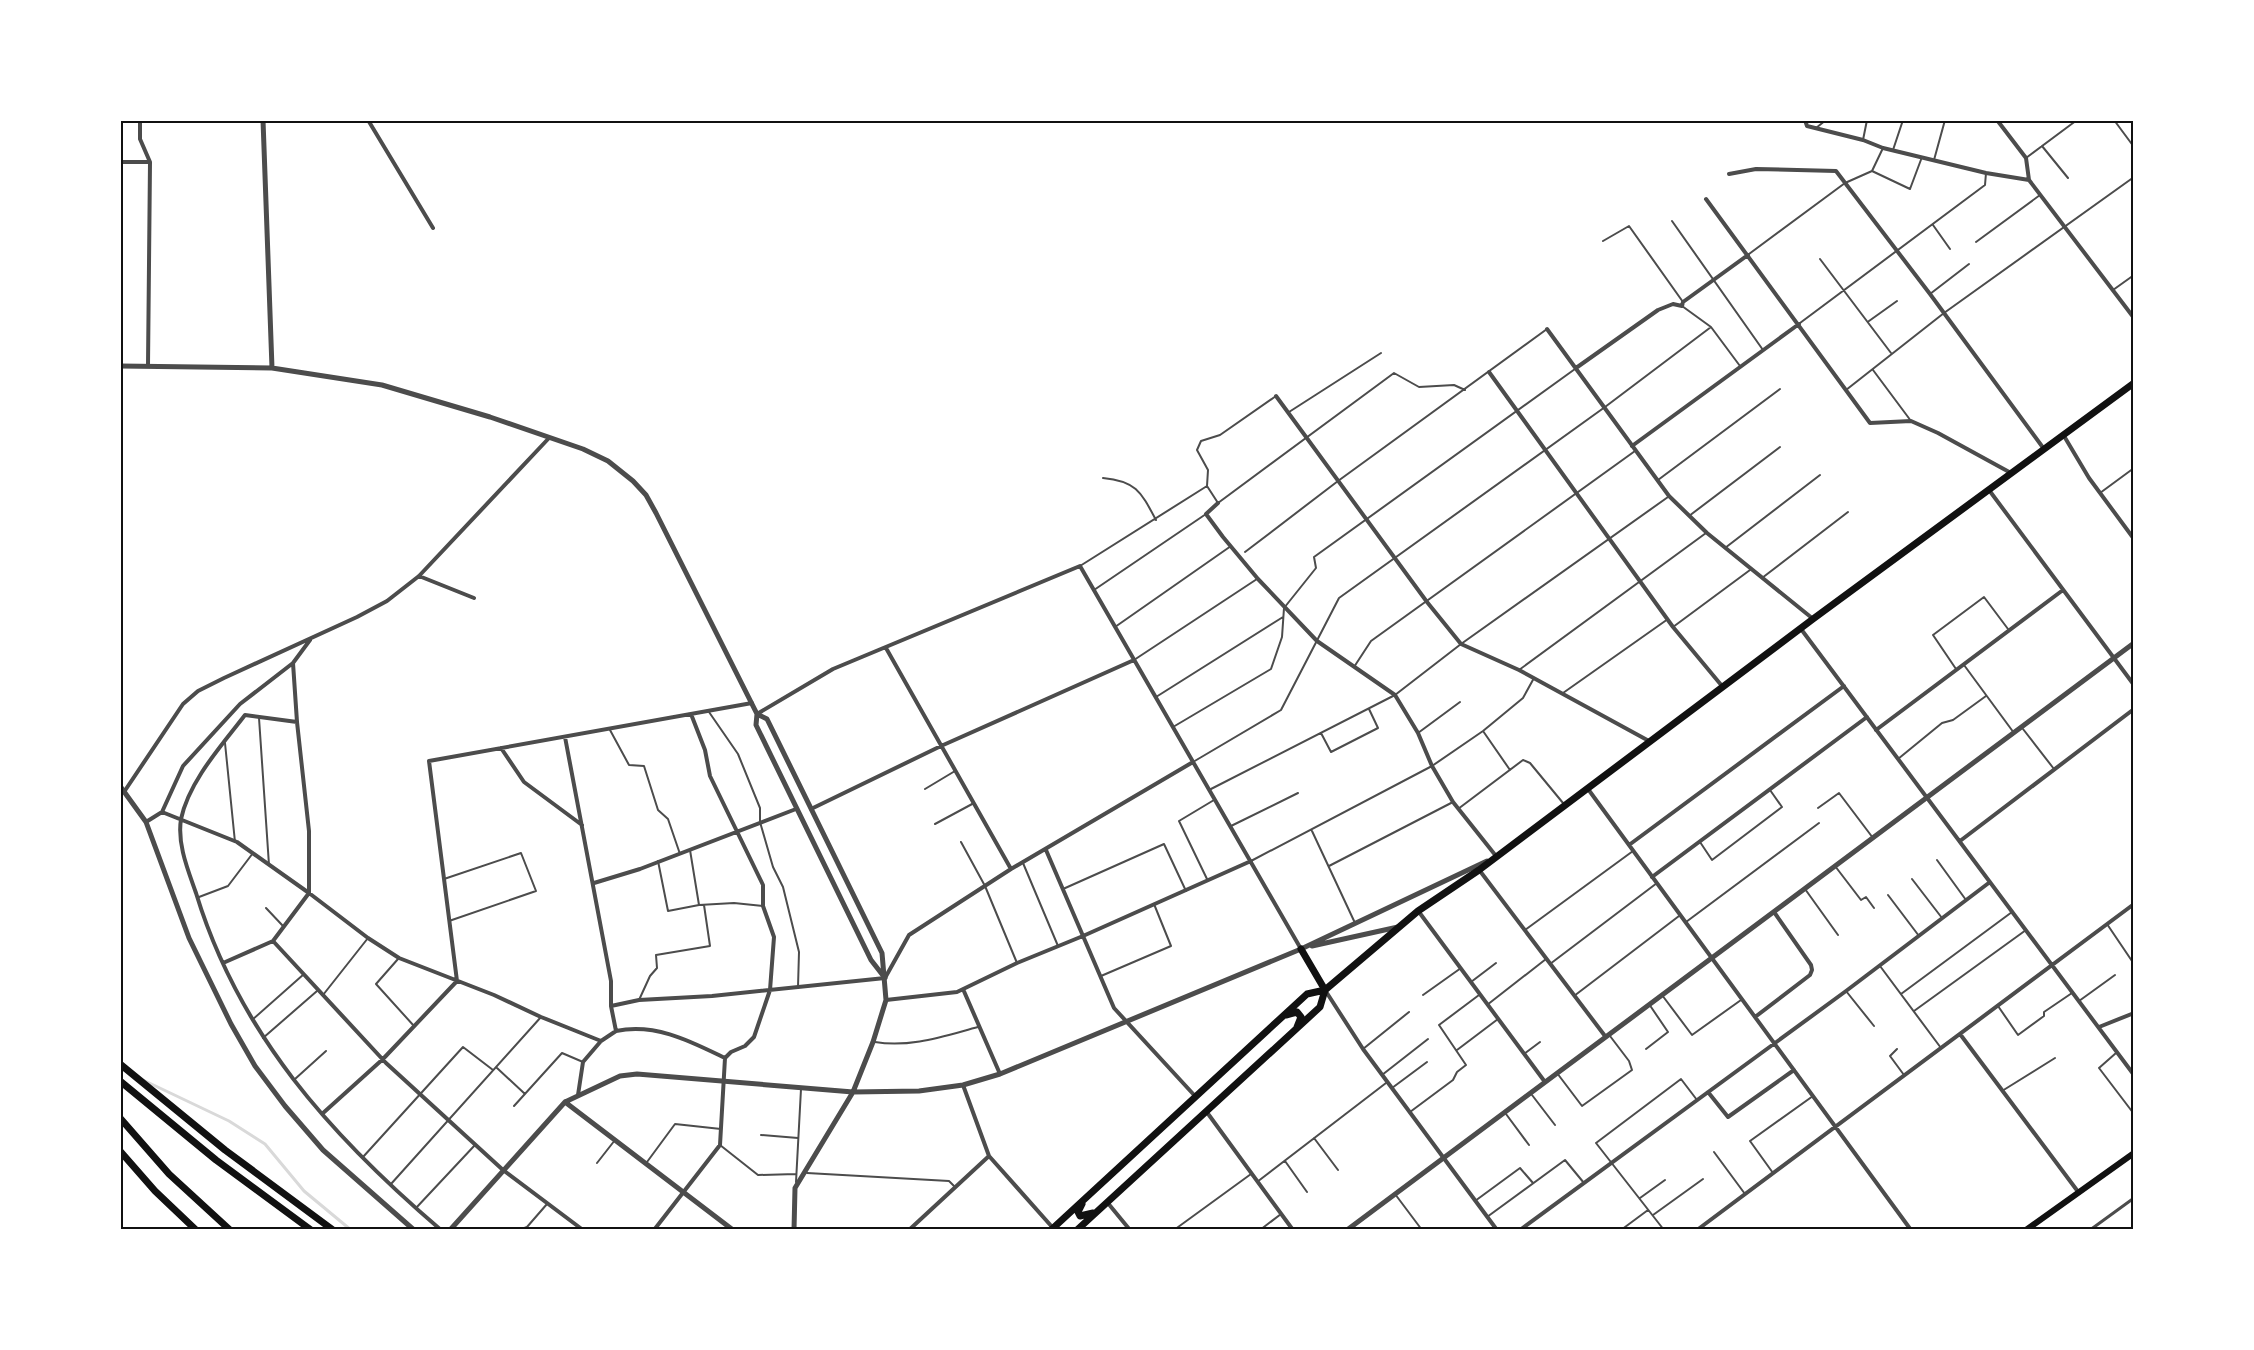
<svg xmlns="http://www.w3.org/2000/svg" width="2254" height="1350" viewBox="0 0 2254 1350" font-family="Lora,serif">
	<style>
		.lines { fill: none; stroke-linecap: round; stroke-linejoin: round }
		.stream { stroke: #d9d9d9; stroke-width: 3 }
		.service { stroke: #4c4c4c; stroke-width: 2 }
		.pedestrian { stroke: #4c4c4c; stroke-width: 3 }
		.minor { stroke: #4c4c4c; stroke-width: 4 }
		.tertiary { stroke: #4c4c4c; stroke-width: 5 }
		.secondary { stroke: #111; stroke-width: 6 }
		.primary { stroke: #111; stroke-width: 7 }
		.trunk { stroke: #111; stroke-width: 7 }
		.neatline { fill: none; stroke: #111; stroke-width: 2 }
	</style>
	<rect width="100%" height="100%" fill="#fff"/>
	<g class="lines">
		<path class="stream" d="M143 1080 229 1121 265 1144 304 1191 351 1230"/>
		<path class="service" d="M2114 120 2134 147
			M1816 128 1826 120
			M1863 140 1867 120
			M2042 146 2068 178
			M1893 150 1903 120
			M2026 158 2077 120
			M1934 160 1945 120
			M1872 171 1910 189 1922 157
			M1672 221 1763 350
			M1933 225 1950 249
			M1603 241 1629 226 1683 302
			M1976 242 2040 195
			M1749 254 1845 183 1872 171 1883 148
			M1820 259 1891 353
			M2113 290 2134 275
			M1930 294 1969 264
			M1682 306 1711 327 1740 366
			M1869 321 1897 301
			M1800 323 1985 185 1986 173
			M1873 370 1911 421
			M1846 390 1944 313 2134 177
			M1289 412 1381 353
			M1103 478C1136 481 1141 492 1156 520
			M1658 480 1780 389
			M1207 486 1218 503 1394 373 1419 387 1454 385 1465 390
			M1207 486 1208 470 1197 450 1201 441 1220 435 1276 396
			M2100 493 2134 468
			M1689 516 1780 447
			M1725 548 1820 475
			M1245 552 1338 481 1547 329
			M1080 566 1207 486
			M1762 578 1848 512
			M1094 590 1206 514
			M1115 627 1231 546
			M1673 627 1750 570
			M1134 660 1257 579
			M1964 665 2014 733
			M1354 667 1371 641 1635 451
			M1956 669 1933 635 1984 597 2008 629
			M1519 670 1706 533
			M1563 693 1668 619
			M1156 697 1283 617
			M709 712 738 754 760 808V822L773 867 783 887 799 952 798 987
			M259 718 269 865
			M1173 727 1271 669 1282 637 1284 608 1316 568 1314 557 1575 369
			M2023 729 2054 769
			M610 730 629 765 644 766 658 810 668 819 680 854
			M1483 731 1510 770
			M1321 733 1331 752 1378 728 1369 709
			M1418 733 1460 702
			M225 743 235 842
			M1898 759 1942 723 1953 720 1986 696
			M1193 762 1281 710 1339 598 1605 407 1711 327
			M925 789 955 771
			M1209 790 1395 695 1461 644 1668 497
			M1818 808 1839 793 1873 838
			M1458 809 1523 760 1530 763 1563 803
			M935 824 974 803
			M1231 826 1298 793
			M1312 831 1355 923
			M961 842 985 886 1017 963
			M1700 842 1712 860 1782 807 1770 790
			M690 850 699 905
			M1937 860 1966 900
			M658 861 668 911 699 905 734 903 763 906
			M1251 861 1432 766 1483 731 1523 698 1534 678
			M1023 863 1058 946
			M1329 866 1453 802
			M1835 866 1861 900 1866 897 1874 908
			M444 879 521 853 536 891 449 921
			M1207 879 1179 821 1214 800
			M1912 879 1942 918
			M1063 889 1164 844 1186 891
			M1805 889 1838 935
			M1888 895 1919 936
			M199 897 228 886 253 853
			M266 908 283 926
			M1686 922 1819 823
			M2107 924 2134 964
			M1525 930 1633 851
			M398 959 376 984 414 1026
			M1550 964 1657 883
			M1880 966 1941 1048
			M1101 976 1171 946 1154 904
			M1471 982 1496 963
			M1846 991 1874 1026
			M1901 994 2012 912
			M323 995 368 938
			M1423 995 1461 968
			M1662 995 1692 1035 1741 1000
			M1574 996 1679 916
			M639 1000 650 976 657 968 656 955 710 946 704 905
			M2079 1001 2115 975
			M1487 1005 1546 959
			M1998 1006 2018 1035 2044 1016V1012L2072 993
			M1914 1011 2026 930
			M252 1020 304 974
			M263 1038 317 991
			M875 1042C910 1048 944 1036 978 1027
			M1363 1049 1409 1012
			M1646 1049 1668 1032 1649 1004
			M1897 1049 1890 1056 1904 1075
			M1457 1050 1498 1019
			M2116 1053 2099 1068 2134 1114
			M1524 1054 1540 1042
			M497 1068 525 1094
			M1557 1073 1582 1106 1632 1070 1629 1061 1610 1036
			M1382 1075 1428 1039
			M295 1079 326 1051
			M1392 1088 1427 1062
			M2002 1091 2055 1058
			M1532 1095 1555 1125
			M514 1106 562 1053 583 1062
			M1410 1112 1453 1080 1457 1072 1466 1065 1439 1025 1479 995
			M1506 1114 1529 1145
			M761 1135 798 1138
			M1314 1138 1338 1170
			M720 1145 758 1175 796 1174
			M1714 1152 1745 1194
			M363 1157 463 1047 493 1070
			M1285 1161 1307 1192
			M647 1162 675 1124 721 1129
			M597 1163 615 1140
			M807 1173 949 1181 955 1187
			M1773 1173 1750 1141 1813 1096
			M796 1182 801 1089
			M1257 1182 1386 1083
			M391 1184 541 1017
			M1395 1194 1422 1230
			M1640 1198 1665 1180
			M1475 1201 1520 1168 1533 1183
			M416 1208 475 1145
			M1653 1215 1703 1179
			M1487 1217 1565 1160 1584 1183
			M519 1230 527 1227 547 1204
			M1174 1230 1251 1174
			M1260 1230 1281 1214
			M1621 1230 1648 1210
			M1664 1230 1596 1143 1681 1079 1697 1100"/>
		<path class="pedestrian" d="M2090 1230 2134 1198"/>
		<path class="minor" d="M140 120V139L150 162 148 366
			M368 120 433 228
			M1805 120 1807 126 1863 140 1883 148 1986 173 2029 180 2134 318
			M1997 120 2026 158 2029 180
			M120 162H150
			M1729 174 1756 169 1836 171 1930 294 2044 449
			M1706 199 1870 423 1911 421 1938 433 2011 473
			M1547 329 1669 496 1707 533 1812 618
			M1576 368 1658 310 1673 304 1682 306 1683 302 1748 255
			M1489 372 1673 627 1722 686
			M1276 396 1427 602 1461 644 1519 670 1649 741
			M2064 436 2089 478 2134 539
			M1632 446 1799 324
			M1989 490 2134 685
			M1218 503 1206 514 1223 537 1258 579 1317 641 1395 695 1418 733 1432 766 1453 802 1496 856
			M419 576 474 598
			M1801 629 2134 1075
			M886 648 1011 869
			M757 714 833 669 1080 566 1301 949
			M297 722 245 715C222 745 189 781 181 819 177 844 188 870 196 893 239 1034 331 1136 441 1230
			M1876 730 2063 590
			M565 737 611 981V1006L616 1031 601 1041 583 1062 578 1095
			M501 748 524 782 582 825
			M1588 789 1911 1230
			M124 792 183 704 198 691 224 678 357 617 387 601 419 576 549 438
			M811 809 941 746 1134 660
			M162 812 183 766 240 704 293 663
			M146 822 162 812 237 842 309 893 368 938 399 958 494 995 541 1017 601 1041
			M1960 841 2134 709
			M1629 845 1844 686
			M1046 850 1114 1008 1195 1096
			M1480 871 1605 1036
			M1652 877 1867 717
			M594 883 640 869 796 809
			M1419 912 1545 1082
			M273 941 386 1063 503 1170 583 1230
			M223 963 273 941 309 893V831L297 722 293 663 310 640
			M963 989 1000 1074
			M1325 990 1363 1049 1497 1230
			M886 1000 957 992 1017 963 1083 936 1251 861
			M611 1006 639 1000 712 996 885 978 909 935 1011 869 1193 762
			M1755 1017 1810 975 1812 970 1811 965 1774 912
			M2099 1027 2134 1013
			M616 1031C656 1023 690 1041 725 1058
			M1960 1034 2079 1193
			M963 1085 989 1156 1053 1228
			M1708 1092 1728 1117 1794 1070
			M1206 1111 1293 1230
			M322 1114 383 1059 457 981 429 761 752 703
			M1107 1202 1130 1230
			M654 1230 720 1145 725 1058 731 1052 745 1046 754 1037 770 990 774 937 763 906V885L710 776 705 750 691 714
			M909 1230 989 1156
			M1520 1230 1846 991 1990 882
			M1697 1230 2134 904"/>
		<path class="tertiary" d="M263 120 272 368
			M120 366 272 368 382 385 490 417 583 449 608 461 633 481 646 495 656 513 757 714 756 725 871 960 885 978
			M757 714 767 719 882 953 886 1000 873 1042 853 1092 795 1188 794 1230
			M120 786 146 822 189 938 231 1024 255 1066 285 1106 323 1150 414 1230
			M1312 946 1398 927
			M565 1102 733 1230
			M450 1230 565 1102 620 1076 637 1074 853 1092 919 1091 963 1085 1000 1074 1301 949 1487 861
			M1347 1230 2134 643"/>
		<path class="secondary" d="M2026 1230 2134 1153"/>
		<path class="primary" d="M1301 949 1325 990
			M1286 1015 1297 1012 1301 1017 1297 1027
			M120 1118 169 1174 230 1230
			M120 1151 155 1191 196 1230
			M1082 1204 1078 1212 1080 1216 1093 1213
			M1051 1230 1307 994 1325 990 1418 911 1479 870 1813 619 2134 383
			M1077 1230 1320 1007 1325 990"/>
		<path class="trunk" d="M120 1064 225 1150 333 1230
			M120 1081 216 1160 311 1230"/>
	</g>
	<rect width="2254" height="1350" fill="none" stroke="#ffffff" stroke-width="243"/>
	<rect x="122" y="122" width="2010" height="1106" class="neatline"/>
</svg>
